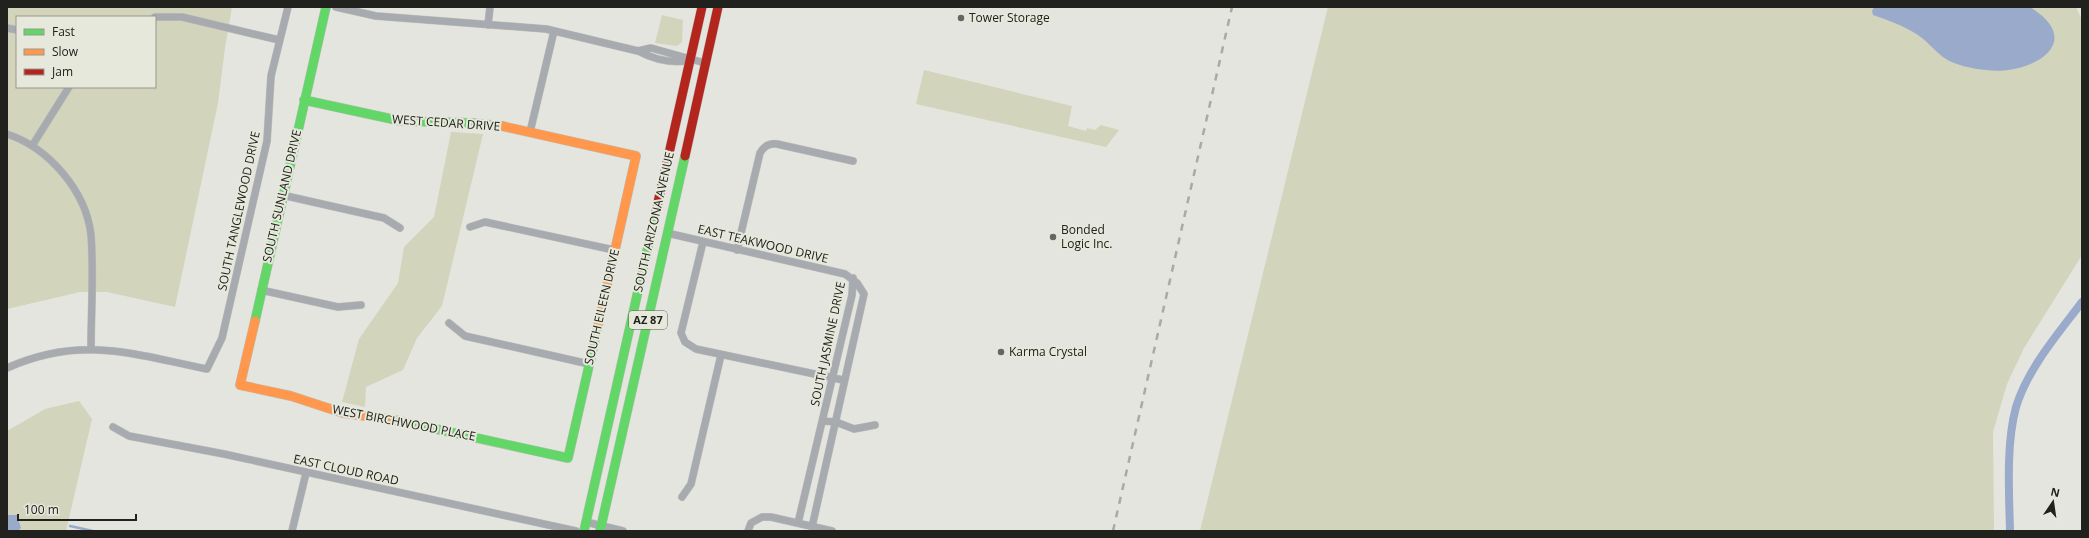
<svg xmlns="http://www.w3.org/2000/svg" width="2089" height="538" viewBox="0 0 2089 538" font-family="'Open Sans',sans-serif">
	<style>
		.green { fill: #d2d4bb; fill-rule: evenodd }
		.water { fill: #9aaacb }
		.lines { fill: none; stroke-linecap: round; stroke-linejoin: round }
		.stream { stroke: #9aaacb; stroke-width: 2.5 }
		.canal { stroke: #9aaacb; stroke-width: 8 }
		.street-casing { stroke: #c0c1bd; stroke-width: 8 }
		.fast-casing { stroke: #c0c1bd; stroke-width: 10 }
		.slow-casing { stroke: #c0c1bd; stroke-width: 10 }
		.jam-casing { stroke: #c0c1bd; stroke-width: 10 }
		.street { stroke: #a7aaae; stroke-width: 7 }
		.fast { stroke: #63d668; stroke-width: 9 }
		.slow { stroke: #ff974d; stroke-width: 9 }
		.jam { stroke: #b3261e; stroke-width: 9 }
		.rail { stroke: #a8aaa9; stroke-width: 2.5; stroke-dasharray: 7 7; stroke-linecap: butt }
		.poi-dot { fill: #656661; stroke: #e6e8dc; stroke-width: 1.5 }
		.labels { text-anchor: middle; stroke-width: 4; stroke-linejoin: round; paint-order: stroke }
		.shield { fill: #e6e8dc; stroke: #5c5d56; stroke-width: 1 }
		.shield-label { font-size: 11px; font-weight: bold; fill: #21211d }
		.poi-label { font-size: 12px; fill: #21211d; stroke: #e6e8dc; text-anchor: start }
		.street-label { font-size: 12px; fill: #21211d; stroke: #e6e8dc }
	</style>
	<rect width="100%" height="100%" fill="#e4e5df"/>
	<path class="green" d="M7 7H232L225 48 218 103 175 307 107 292H80L7 309ZM17 17H155V87H17Z
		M1328 7H2076L2082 20V255L2024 348 2007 384 1993 432 1994 531H1200Z
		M662 15 683 20 682 42 677 46 655 43Z
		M924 70 1072 106 1068 126 1086 131 1087 128 1095 130 1101 125 1119 130 1106 147 916 104Z
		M451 132 483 134 442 306 417 338 403 370 366 387 365 407 342 402 359 339 398 283 404 247 434 217Z
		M79 401 92 419 66 531H7V431L45 409Z"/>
	<path class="water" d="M1874 7H2030C2089 44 2028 76 1986 70 1974 69 1953 65 1943 57 1934 50 1927 41 1918 35 1904 26 1888 20 1873 15L1872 11Z
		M7 515H17L21 528 18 531H7Z"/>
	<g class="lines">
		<path class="stream" d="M70 526 93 531"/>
		<path class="canal" d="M2010 531C2009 492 2006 444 2016 407 2028 368 2058 334 2082 302"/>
		<g class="street-casing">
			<path id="street" d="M336 7 376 16 546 29 638 51C655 60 671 64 690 60
				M155 17H182L279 40
				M488 25 490 7
				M7 28 17 30
				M638 51 651 48 705 63
				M530 132 554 31
				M7 134C49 148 86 191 91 235 94 273 91 311 91 349
				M32 146 69 87
				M282 195 384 218 400 228
				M470 227 485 222 614 250
				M667 233 845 274 857 283 864 294 812 527
				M703 242 681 333 685 342 696 349 843 380
				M737 250 760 153C764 146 769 143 777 144L853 161
				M261 290 338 307 361 305
				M449 323 465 336 589 364
				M7 368C81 335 132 354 207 369L222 338 267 141 271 76 288 7
				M823 421 836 422 854 429 875 425
				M113 427 129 436 224 454 576 531
				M682 497 691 484 721 355
				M586 522 623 531
				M798 523 852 295 853 278
				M292 531 306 473
				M748 531 751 523 762 517H771L832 531"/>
		</g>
		<g class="fast-casing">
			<path id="fast" d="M304 100 401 121 472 123 502 126
				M255 321 326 7
				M395 420 568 458 598 326
				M584 531 656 211
				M600 531 685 156"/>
		</g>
		<g class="slow-casing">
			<path id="slow" d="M502 126 636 156 598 326
				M255 321 240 385 291 396 343 413 395 420"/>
		</g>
		<g class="jam-casing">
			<path id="jam" d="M685 156 718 7
				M656 211 702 7"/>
		</g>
		<use href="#street" class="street"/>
		<use href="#fast" class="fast"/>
		<use href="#slow" class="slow"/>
		<use href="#jam" class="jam"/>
		<path class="rail" d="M1113 531 1232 7"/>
	</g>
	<g class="poi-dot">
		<circle cx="961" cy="18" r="4"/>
		<circle cx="1053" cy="237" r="4"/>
		<circle cx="1001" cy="352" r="4"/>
	</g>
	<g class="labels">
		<rect class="shield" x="629" y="311" width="38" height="18" rx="3"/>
		<g class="shield-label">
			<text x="648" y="324">AZ 87</text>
		</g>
		<g class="poi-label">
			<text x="969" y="22">Tower Storage</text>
			<text x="1061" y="234">Bonded<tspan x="1061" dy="14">Logic Inc.</tspan></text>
			<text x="1009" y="356">Karma Crystal</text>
		</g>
		<g class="street-label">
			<text transform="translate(446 123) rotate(4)" y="4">WEST CEDAR DRIVE</text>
			<text transform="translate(282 196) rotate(-77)" y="4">SOUTH SUNLAND DRIVE</text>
			<text transform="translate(239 211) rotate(-78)" y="4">SOUTH TANGLEWOOD DRIVE</text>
			<text transform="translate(654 222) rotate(-77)" y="4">SOUTH ARIZONA AVENUE</text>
			<text transform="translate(763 244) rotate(13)" y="4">EAST TEAKWOOD DRIVE</text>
			<text transform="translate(602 307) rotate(-77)" y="4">SOUTH EILEEN DRIVE</text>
			<text transform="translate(828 344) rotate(-78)" y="4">SOUTH JASMINE DRIVE</text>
			<text transform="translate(404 423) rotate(11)" y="4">WEST BIRCHWOOD PLACE</text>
			<text transform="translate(346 470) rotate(12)" y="4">EAST CLOUD ROAD</text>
		</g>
	</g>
	<rect width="2089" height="538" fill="none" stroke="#21211d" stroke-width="16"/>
	<rect x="16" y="16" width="140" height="72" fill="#e6e8dc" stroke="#979890"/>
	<rect x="24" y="29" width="20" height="6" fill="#63d668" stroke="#979890"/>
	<text x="52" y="36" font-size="12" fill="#21211d">Fast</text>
	<rect x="24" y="49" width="20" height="6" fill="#ff974d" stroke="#979890"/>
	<text x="52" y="56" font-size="12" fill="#21211d">Slow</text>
	<rect x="24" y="69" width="20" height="6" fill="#b3261e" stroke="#979890"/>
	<text x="52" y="76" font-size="12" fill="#21211d">Jam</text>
	<g transform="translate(2053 502) rotate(13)" stroke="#e6e8dc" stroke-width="3" paint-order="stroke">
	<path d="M0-3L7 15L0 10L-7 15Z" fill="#21211d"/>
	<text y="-6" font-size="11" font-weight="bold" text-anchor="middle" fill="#21211d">N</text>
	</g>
	<path d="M18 514v6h118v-6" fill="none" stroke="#21211d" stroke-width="2"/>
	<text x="24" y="514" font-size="12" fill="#21211d" stroke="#e6e8dc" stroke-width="3" paint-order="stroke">100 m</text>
</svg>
